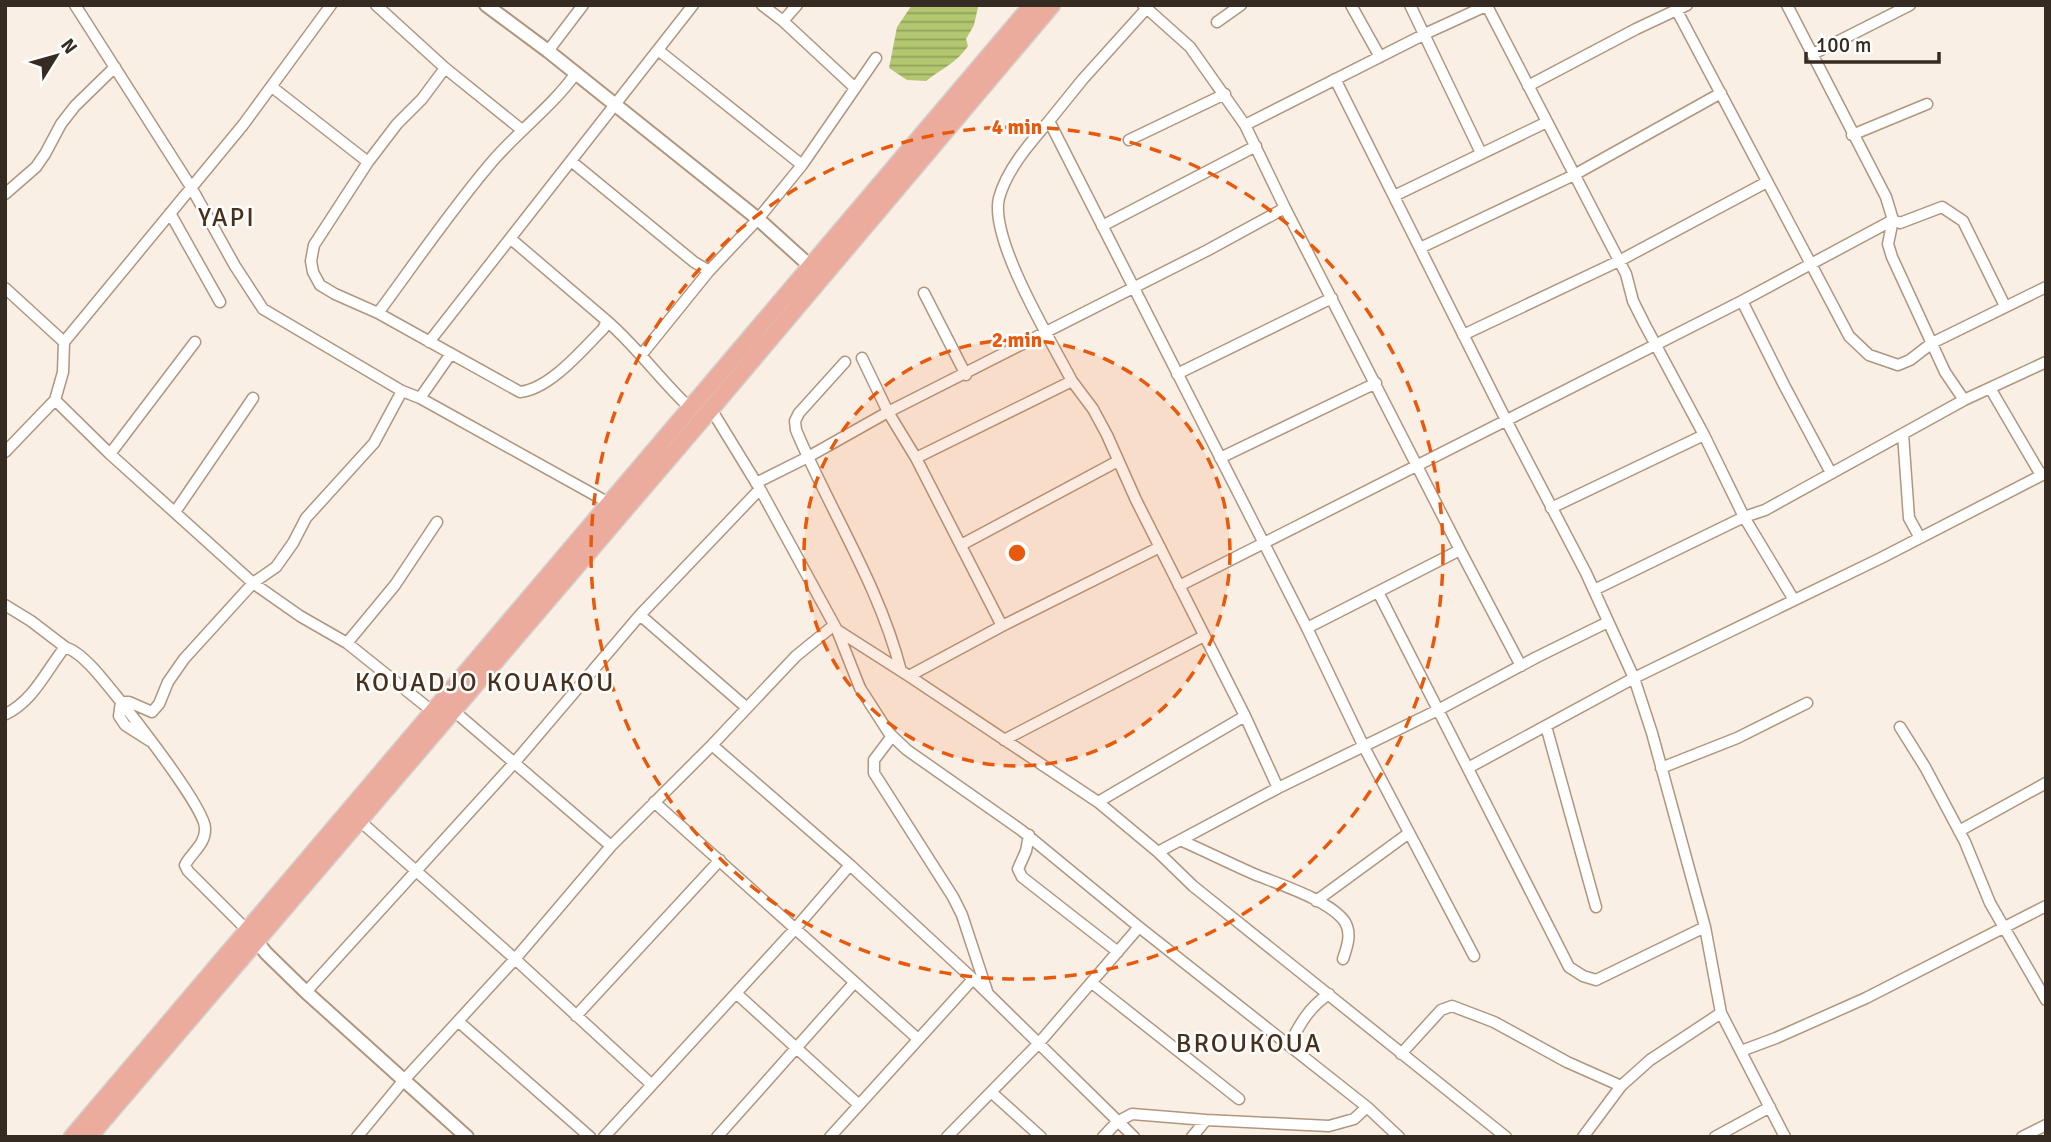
<svg xmlns="http://www.w3.org/2000/svg" width="2051" height="1142" viewBox="0 0 2051 1142" font-family="Signika,sans-serif">
	<style>
		.water { fill: url(#water-rules) }
		.lines { fill: none; stroke-linecap: round; stroke-linejoin: round }
		.minor-casing { stroke: #b1967e; stroke-width: 13 }
		.tertiary-casing { stroke: #b1967e; stroke-width: 16 }
		.primary-casing { stroke: #d3d0ce; stroke-width: 19 }
		.minor { stroke: #fff; stroke-width: 10 }
		.tertiary { stroke: #fff; stroke-width: 12 }
		.primary { stroke: #ecac9d; stroke-width: 16 }
		.ring { fill: none; stroke: #e8590c; stroke-width: 3.5; stroke-dasharray: 12 9 }
		.labels { text-anchor: middle; stroke-width: 5; stroke-linejoin: round; paint-order: stroke }
		.neighbourhood-label { font-size: 26px; letter-spacing: 2px; fill: #47311c; stroke: #fefefe }
		.centre { fill: #e8590c; stroke: #fefefe; stroke-width: 3.5 }
		.ring-label { font-size: 21px; text-anchor: middle; font-weight: bold; fill: #e8590c; stroke: #fefefe; stroke-width: 5; stroke-linejoin: round; paint-order: stroke }
	</style>
	<defs>
		<pattern id="water-rules" width="6" height="5" patternUnits="userSpaceOnUse" patternTransform="scale(1.75)"><rect width="6" height="5" fill="#b2c76f"/><path d="M0 2.5h6" fill="none" stroke="#92a25b"/></pattern>
	</defs>
	<rect width="100%" height="100%" fill="#faefe5"/>
	<path class="water" d="M912 5H978V7L974 25 966 39 968 46C957 63 942 68 926 81L907 80 889 68 897 27Z"/>
	<g class="lines">
		<g class="minor-casing">
			<path id="minor" d="M75 5 191 187 235 266 263 309 402 391 420 398 609 503
				M331 5 243 125 64 342 63 372 55 400 110 454 253 583 300 616 347 643 432 711
				M376 5 445 68 422 99 397 124 368 162 314 245 311 261 313 272 320 285 335 294 378 313 520 392C550 389 582 350 603 329L607 321C638 348 660 380 690 408
				M762 5 783 21 854 87
				M1143 5 1190 47 1245 125 1285 208 1460 550 1521 666
				M1351 5 1380 57
				M1410 5 1481 153
				M1787 5 1886 197 1893 220 1888 244 1892 257 1945 372 1964 400
				M1487 6 1626 274 1633 301 1644 323 1704 435 1744 517 1794 600
				M1147 8 1083 79 1049 121 1307 628 1364 747 1474 956
				M1676 9 1849 336 1869 355 1898 365 1910 360 1932 343 2046 287
				M783 21 797 5
				M1217 22 1241 5
				M658 50 802 165
				M548 51 583 5
				M1813 54 1910 5
				M445 68 522 130
				M1335 79 1506 420 1586 573 1634 678 1652 733 1705 927 1721 1013 1785 1137
				M1528 86 1636 29 1687 5
				M272 87 368 162
				M1049 121C1030 143 1007 169 999 198 989 239 1051 341 1072 381
				M1245 125 1429 32 1488 5
				M1852 135 1927 104
				M1129 140 1225 94
				M571 161 694 262 709 271 758 219 802 165 876 58
				M5 194 36 167 45 154 61 124 75 106 115 67
				M1394 196 1547 122
				M170 213 220 302
				M1102 226 1256 146
				M511 239 607 321
				M1420 248 1574 175 1721 93
				M5 288 64 342
				M924 293 966 375
				M1742 301 1784 385 1831 473
				M378 313C415 263 451 210 491 163 518 131 552 107 576 73
				M1463 335 1619 261 1767 182
				M429 342 693 5
				M642 354 709 271
				M862 358 888 412 916 458 1002 626
				M845 362 799 413 795 421 796 430C830 511 879 585 901 671
				M1177 374 1332 298
				M1990 388 2041 475
				M420 398 450 355
				M711 409 760 489 837 630 860 688 889 733 907 750 1021 830 1139 927 1367 1107 1399 1137
				M1903 434 1909 518 1920 538
				M5 452 55 400
				M110 454 195 342
				M916 458 1072 381 1093 409 1107 435 1136 500 1245 716 1278 788
				M1220 458 1376 383
				M756 483 808 457 888 412 1208 250 1285 208
				M1551 508 1704 435
				M175 512 253 398
				M961 545 1118 461
				M1179 586 1742 301 1893 220 1900 223 1942 207 1963 221 2005 306
				M1594 590 1744 517 1765 510 1964 400 2046 362
				M1378 592 1569 967 1583 976 1596 980 1705 927
				M5 605 31 621 65 647
				M640 615 747 708
				M1307 628 1460 550
				M837 630 909 676 1098 802 1158 852 1193 886 1506 1137
				M347 643 395 585 437 522
				M909 676 1002 626 1160 547
				M454 711 611 846
				M6 714C34 700 46 671 65 647 76 651 83 658 91 666 111 687 205 806 205 828 206 844 192 852 185 865L188 871 248 931
				M1546 726 1596 907
				M1900 727 1925 767 1965 842 1990 903 2046 1000
				M892 736 874 760V773L953 897 962 915 987 991
				M1004 740 1204 636
				M150 741 125 725 119 716 121 702H129L152 712 159 704 168 682 184 659 253 583 276 567 293 543 306 518 374 443 402 391
				M712 745 850 865 973 979 1134 1137
				M1468 768 1634 678 1881 558 2046 473
				M1661 768 1737 738 1807 703
				M654 802 918 1039
				M1098 802 1245 716
				M360 821 515 959 651 1084
				M1959 831 2046 783
				M1029 835 1026 851 1018 869 1022 877 1118 952
				M1180 840C1205 851 1229 863 1254 874 1278 884 1330 900 1345 922 1352 934 1347 947 1343 959
				M1158 852 1278 788 1438 710 1537 657 1608 622
				M1316 901 1409 833
				M1092 983 1239 1099
				M306 992 515 762 640 615 760 489
				M736 993 858 1104
				M576 1016 720 860
				M459 1022 590 1137
				M1289 1045C1300 1024 1309 1007 1329 994
				M1741 1051 1776 1038 1866 998 2046 906
				M1401 1054 1441 1010 1452 1006 1494 1022 1567 1062 1621 1086
				M991 1092 1041 1137
				M357 1137 404 1080 515 959 611 846 712 745 796 656 833 626
				M604 1137 794 930 850 865
				M717 1137 854 983
				M830 1137 973 979
				M947 1137 1039 1043 1139 927
				M1103 1137 1117 1122 1132 1114 1206 1120 1329 1126 1354 1119 1367 1107
				M1192 1137 1206 1120
				M1583 1137 1621 1086 1650 1060 1721 1013
				M1715 1137 1770 1107
				M2022 1137 2046 1125"/>
		</g>
		<g class="tertiary-casing">
			<path id="tertiary" d="M486 5 548 51 758 219 810 266
				M253 937 266 953 306 992 467 1137"/>
		</g>
		<g class="primary-casing">
			<path id="primary" d="M72 1137 1032 5
				M89 1137 711 409 1052 5"/>
		</g>
		<use href="#minor" class="minor"/>
		<use href="#tertiary" class="tertiary"/>
		<use href="#primary" class="primary"/>
	</g>
	<circle cx="1017" cy="553" r="213" fill="#e8590c" fill-opacity=".12"/>
	<g class="ring">
		<circle cx="1017" cy="553" r="213"/>
		<circle cx="1017" cy="553" r="426"/>
	</g>
	<g class="labels">
		<g class="neighbourhood-label">
			<text x="227" y="226">YAPI</text>
			<text x="485" y="691">KOUADJO KOUAKOU</text>
			<text x="1249" y="1052">BROUKOUA</text>
		</g>
	</g>
	<circle cx="1017" cy="553" r="10" class="centre"/>
	<g class="ring-label">
		<text x="1017" y="134">4 min</text>
		<text x="1017" y="347">2 min</text>
	</g>
	<rect width="2051" height="1142" fill="none" stroke="#362b22" stroke-width="14"/>
	<g transform="translate(56 56) rotate(53)" stroke="#fefefe" stroke-width="5" paint-order="stroke">
	<path d="M0-5L12 26L0 18L-12 26Z" fill="#362b22"/>
	<text y="-10" font-size="19" font-weight="bold" text-anchor="middle" fill="#362b22">N</text>
	</g>
	<path d="M1806 52v10h133v-10" fill="none" stroke="#362b22" stroke-width="3.5"/>
	<text x="1816" y="52" font-size="21" fill="#362b22" stroke="#fefefe" stroke-width="5" paint-order="stroke">100 m</text>
</svg>
